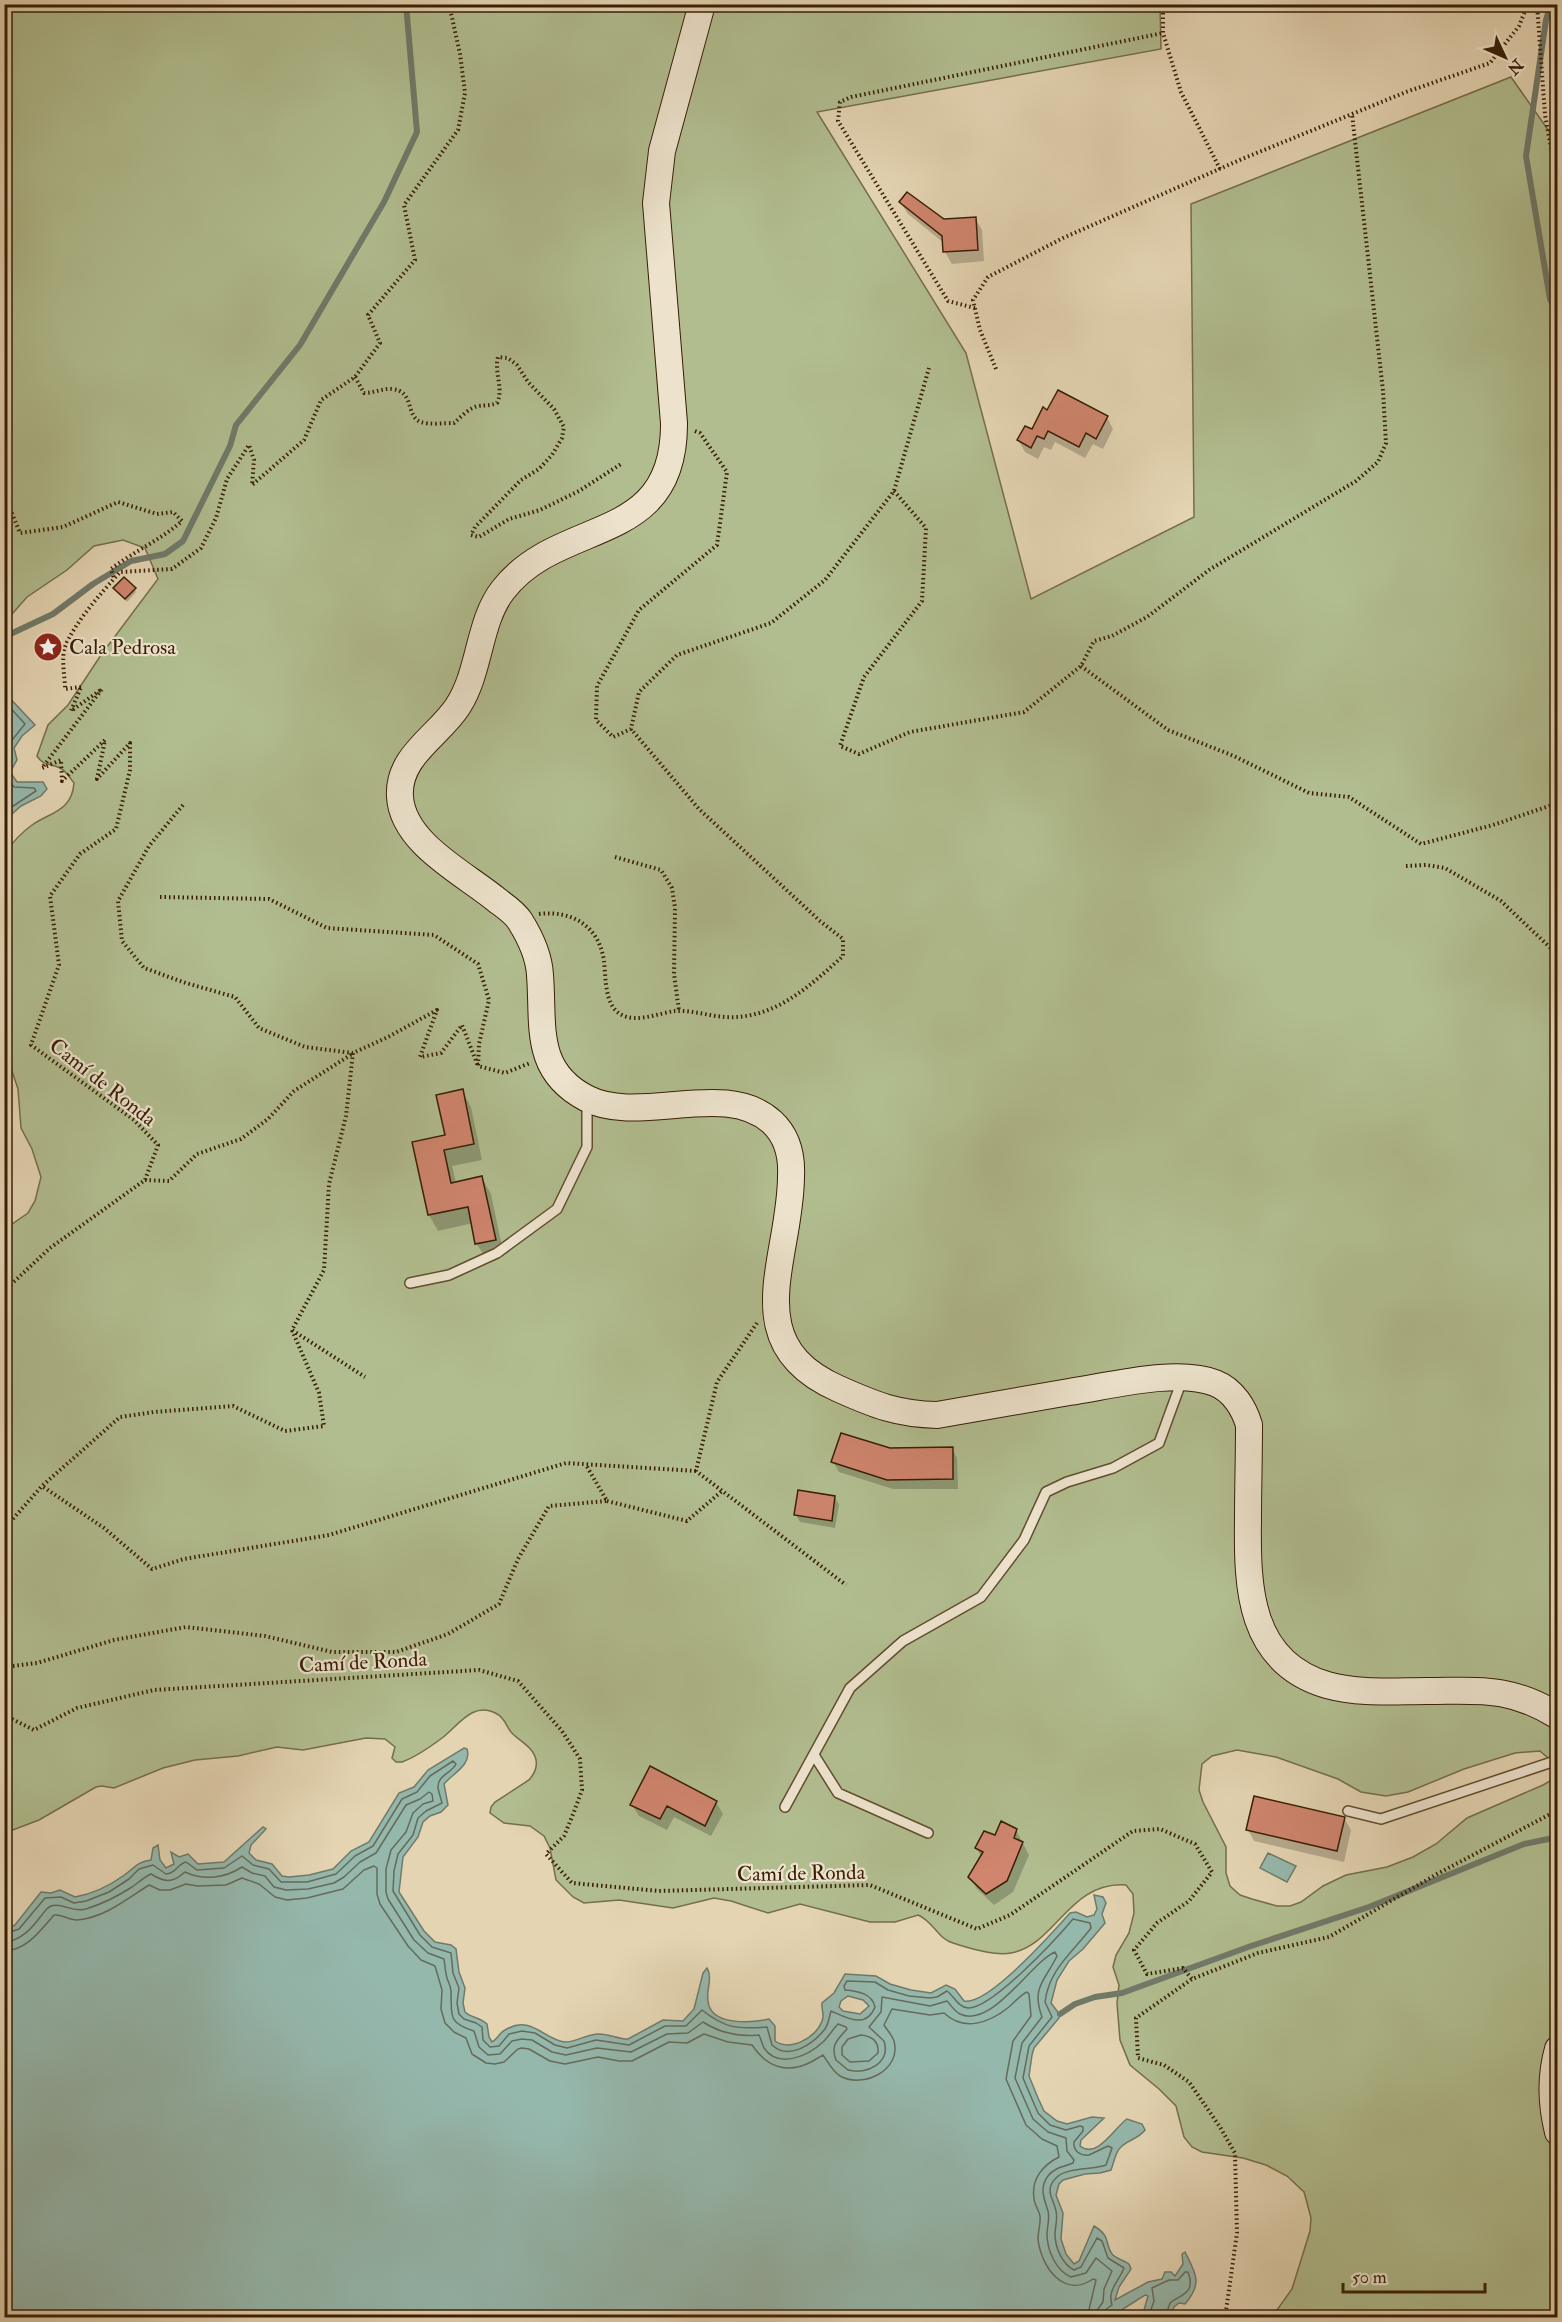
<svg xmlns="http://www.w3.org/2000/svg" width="1562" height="2322" viewBox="0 0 1562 2322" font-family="'IM FELL Double Pica',serif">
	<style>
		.green { fill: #b1bd8f; stroke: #746e4a; stroke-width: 1.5 }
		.water { fill: #95b8ad; stroke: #707a6a; stroke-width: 1.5; fill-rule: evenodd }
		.shadow { fill: #0003 }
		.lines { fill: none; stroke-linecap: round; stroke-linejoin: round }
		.shore { stroke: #666b59; stroke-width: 1.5 }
		.stream { stroke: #707a6a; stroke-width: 6 }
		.building { fill: #cf856e; stroke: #381e05; stroke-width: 1.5 }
		.lane-casing { stroke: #634c30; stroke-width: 12 }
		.secondary-casing { stroke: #381e05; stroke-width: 28 }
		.path { stroke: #381e05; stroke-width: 4; stroke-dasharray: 1.5 3; stroke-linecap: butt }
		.lane { stroke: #ede3cd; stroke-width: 9 }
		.secondary { stroke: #ede3cd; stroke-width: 26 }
		.labels { text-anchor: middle; stroke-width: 4.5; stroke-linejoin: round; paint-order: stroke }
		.poi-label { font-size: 21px; fill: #381e05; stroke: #ede3cd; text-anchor: start }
		.street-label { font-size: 21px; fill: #381e05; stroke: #ede3cd }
	</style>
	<rect width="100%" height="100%" fill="#e4d4b2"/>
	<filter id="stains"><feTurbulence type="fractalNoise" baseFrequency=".00333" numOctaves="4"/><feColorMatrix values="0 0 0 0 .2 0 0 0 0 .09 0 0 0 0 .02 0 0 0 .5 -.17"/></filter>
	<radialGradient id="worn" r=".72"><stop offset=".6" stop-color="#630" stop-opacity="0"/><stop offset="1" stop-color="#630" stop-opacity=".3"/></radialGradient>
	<path class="green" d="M5 5H1160L1161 49 817 112 966 353 1031 599 1194 517 1191 204 1511 77 1558 144 1557 1766 1540 1751 1515 1753 1464 1769 1408 1792 1386 1796 1361 1792 1338 1779 1276 1757 1237 1750 1212 1756 1202 1764 1199 1790 1203 1802 1226 1847V1873L1230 1886 1240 1895 1252 1899 1277 1906H1290L1301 1902 1323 1886 1346 1875 1387 1867 1413 1857 1436 1844 1467 1818 1543 1785 1555 1778 1557 1767V2317H1272L1292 2289 1310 2231 1311 2218 1306 2199 1304 2192 1287 2176 1266 2165 1243 2158 1202 2152 1192 2147 1184 2137 1176 2106 1159 2089 1130 2065 1120 2040 1117 2003 1119 1985 1113 1967 1116 1955 1129 1933 1134 1913 1133 1894 1126 1885C1069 1881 1056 1945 1011 1953 996 1956 968 1948 953 1943 938 1939 933 1921 918 1915L895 1922H870L800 1904 768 1913 731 1901 714 1898 673 1908 619 1900 584 1903 573 1897 556 1880 550 1848 544 1836 530 1826 504 1823 490 1813 491 1807 495 1802 529 1780C537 1771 539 1761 532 1751 526 1743 517 1739 511 1732 506 1726 505 1718 497 1714 473 1700 458 1726 442 1738 430 1747 416 1757 402 1762H396L392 1758 395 1747 385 1739 366 1738 303 1750 277 1747 238 1756 195 1760 163 1768 114 1788 102 1786 96 1787 39 1820 5 1833V1229L28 1213 35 1201 41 1177 32 1149 21 1128 18 1089 5 1050 8 1010 4 976 5 853C12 843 21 833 32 825 51 812 72 811 74 783 70 778 66 771 60 768 50 763 43 766 37 756L48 725 68 705 101 655 158 579 145 548 123 540 94 546 67 570 27 597 5 622Z"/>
	<path class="water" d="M5 693 35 725 22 736 14 748 17 760 10 772 17 782H43L47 789 41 796 21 806 5 820Z
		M464 1748 467 1749C472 1765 453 1773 444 1784L448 1805 441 1812 430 1816 423 1822 418 1837 403 1857 399 1892 424 1931 435 1942 451 1945 456 1949 459 1972 465 1988 463 2003 465 2012C471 2018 480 2017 487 2024L489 2037 492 2042C498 2039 499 2033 505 2030 531 2014 544 2040 565 2042 575 2042 586 2035 597 2034 608 2033 617 2039 628 2039L663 2020 683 2021 694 2009 703 1973 707 1968C713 1978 706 1990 708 2001 710 2026 752 2023 769 2019L775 2026V2041C791 2052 816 2037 822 2021 825 2015 821 2009 822 2003L834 1993 845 1974 876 1976 890 1984 911 1990 931 1993 946 1985 955 1989 964 2001C988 2006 1053 1932 1070 1913L1076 1912 1087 1917 1094 1915 1097 1909 1094 1895 1103 1897 1106 1903 1102 1914 1105 1923 1083 1949 1069 1961 1057 1980 1051 2003 1060 2015 1059 2018 1034 2048 1032 2055 1029 2076 1038 2098 1044 2111 1057 2121 1067 2124 1092 2117 1104 2118 1081 2140 1080 2146C1097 2160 1115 2127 1127 2119L1142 2124 1145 2130C1138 2139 1128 2140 1121 2147 1115 2152 1114 2163 1111 2170L1100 2173 1085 2174 1063 2180 1059 2184 1056 2195 1063 2213 1061 2239 1066 2254 1074 2264 1079 2261 1094 2226C1112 2237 1104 2243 1112 2254 1116 2259 1124 2260 1129 2264L1131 2269 1119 2287 1115 2300 1148 2282 1162 2279 1165 2272H1171L1175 2276 1183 2264 1182 2254 1185 2252C1196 2274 1203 2283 1185 2304L1179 2303 1174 2307 1170 2318 1142 2317 1148 2296 1145 2295 1120 2311 1111 2313 1109 2318 5 2317V1930L15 1925 41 1892 51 1893 60 1890 75 1897C92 1894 109 1886 123 1876 135 1868 136 1862 151 1860L153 1848 158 1845 160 1860 166 1868 174 1864 171 1852 179 1857 188 1854 198 1864 224 1862 263 1827 266 1829 251 1845 249 1853 256 1860 272 1864 282 1876 289 1877 309 1875 333 1869 351 1851 369 1842 399 1793 414 1787 428 1770ZM848 1996 863 2000 869 2006 860 2014 843 2011 839 2007 841 2001Z
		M1268 1853 1296 1866 1287 1882 1260 1868Z"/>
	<path class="shadow" d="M901 203 944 220 975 218 982 230 984 261 952 264 945 252 944 243 908 214Z
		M1047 412 1107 417 1113 429 1103 449 1093 444 1085 458 1055 442 1051 450 1044 447 1038 459 1025 452 1018 440 1032 431Z
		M134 589 136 592 127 602 117 591Z
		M462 1091 471 1107 482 1160 452 1166 456 1183 482 1178 491 1194 504 1256 486 1259 477 1244 473 1223 438 1231 429 1215 414 1143 447 1136Z
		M952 1449 957 1458 958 1489H893L839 1472 833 1462Z
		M835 1497 839 1505 835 1528 800 1522 796 1515Z
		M716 1802 723 1814 711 1836 674 1817 667 1830 639 1816 632 1805Z
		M1344 1818 1351 1830 1344 1862 1254 1841 1248 1830Z
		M1016 1830 1029 1855 1013 1892 994 1905 977 1889 970 1877 982 1857 976 1848Z"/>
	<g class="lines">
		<path class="shore" d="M4 701 25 724 8 745 10 759 4 769
			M4 775 14 787 34 788 36 791 4 812
			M4 1934 19 1929 45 1898 61 1897 74 1903 86 1901 109 1892 129 1879 139 1869 153 1865 166 1874C176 1874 177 1864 186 1862L197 1870 224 1868 242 1856 253 1865 269 1869 281 1882H307L336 1874 355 1856 373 1846 402 1799 417 1792 430 1776 453 1761 456 1764C452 1773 437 1775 438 1788 439 1793 441 1799 442 1803L426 1811 418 1818 413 1835 398 1854 394 1871 393 1891 420 1935 432 1947 451 1953 453 1973 459 1988 457 2003 459 2014 464 2019 476 2023 482 2027 483 2040 490 2047 499 2046 509 2034 522 2031 535 2033 555 2045 567 2048 596 2040 629 2045 665 2026H686L702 2010C726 2029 737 2029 767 2027L772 2045C789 2061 813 2044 825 2029 829 2023 829 2017 831 2011 845 2017 866 2030 875 2007 872 1993 857 1991 845 1990L844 1986 847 1981 875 1982 888 1990 909 1996 930 1998 937 1997 947 1991C954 1996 959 2008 968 2008 992 2009 1057 1938 1073 1919L1090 1923 1091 1928C1073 1952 1049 1969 1045 2002L1052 2017 1029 2046 1023 2078 1038 2113 1050 2125 1066 2130 1080 2126 1083 2127V2131L1074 2142C1073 2151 1080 2156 1089 2155L1108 2146 1112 2148 1106 2165C1093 2170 1068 2167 1057 2177 1043 2190 1054 2199 1056 2211 1058 2219 1055 2227 1055 2234 1055 2247 1062 2264 1074 2270L1081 2267 1097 2238 1102 2241 1108 2258 1124 2268C1119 2281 1107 2290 1112 2305L1105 2310 1104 2318
			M4 1942C21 1941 32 1928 41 1916 44 1913 46 1908 51 1906 63 1902 71 1913 86 1909 102 1904 118 1896 132 1887 139 1882 143 1878 151 1874 164 1882 172 1884 185 1872 204 1881 225 1878 242 1867L252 1873 265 1876 274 1887 286 1890 308 1889 334 1883 344 1877 360 1862 376 1853 406 1805 420 1799 429 1792 432 1794 433 1801 423 1804 413 1813 406 1832 391 1850 386 1869V1892L388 1899 414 1940 428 1953 444 1959C445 1965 445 1971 447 1978 448 1982 451 1986 451 1991 452 2015 447 2023 474 2031L479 2047 488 2055 500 2054 512 2041 522 2039 532 2040 552 2052 566 2055 597 2048 631 2052 667 2034 688 2033 703 2022C720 2033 739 2037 759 2035 761 2039 762 2044 764 2048 779 2070 809 2055 823 2042 829 2036 833 2029 838 2024L846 2027 847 2029C838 2039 830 2045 836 2060L848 2070C867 2075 891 2063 884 2041L869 2027 881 2012 882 1997 930 2006 947 2001C951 2005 954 2011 960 2014 992 2029 1031 1962 1055 1952L1057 1956C1045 1981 1031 1987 1042 2017L1022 2043 1015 2078 1033 2119 1048 2132 1066 2138 1067 2151 1074 2160 1073 2163C1064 2167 1055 2167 1048 2176 1039 2188 1044 2198 1048 2211 1050 2218 1047 2227 1047 2234 1047 2250 1056 2271 1071 2277L1086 2273 1096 2258 1112 2271 1104 2289 1103 2302 1098 2309 1096 2318
			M4 1951C27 1950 40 1931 54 1915 62 1914 68 1920 77 1920 104 1918 127 1899 149 1885L160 1890H170L186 1884 197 1886 226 1885 242 1878 259 1884 275 1897 287 1900 307 1898 343 1889 364 1870 374 1866 377 1868V1894L380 1904 408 1946 421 1960 435 1966 442 1990 441 2009 445 2023 454 2032 466 2038 472 2054 486 2063 495 2064 504 2062 518 2049 522 2048 529 2049 550 2061 565 2064 598 2057 619 2061H632L669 2042 687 2043 704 2034 728 2042 752 2045C766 2066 786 2075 811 2062 815 2060 819 2057 823 2055 828 2062 832 2071 840 2076 863 2089 902 2070 894 2041 892 2035 887 2030 884 2025L892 2009 930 2015 944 2013C964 2032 989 2023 1009 2007 1015 2002 1020 1995 1027 1992L1029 1994 1031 2016 1013 2041 1006 2079 1026 2125 1042 2139 1057 2146 1059 2157C1043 2165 1031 2179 1034 2198 1034 2204 1039 2210 1040 2216 1041 2223 1038 2231 1038 2239 1041 2267 1064 2299 1093 2279L1096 2280 1087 2318
			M861 2035C871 2036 879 2041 878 2053L869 2061 850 2062 842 2055V2047L848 2039Z
			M1148 2318 1154 2301 1152 2288 1169 2280H1178L1185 2272H1188C1196 2293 1182 2294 1170 2303L1165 2318"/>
		<path class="stream" d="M1551 4 1546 20 1526 156 1550 299 1558 314
			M4 637 53 614 93 584 131 561 165 554 183 541 230 446 236 425 300 345 384 202 417 132 406 4
			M1060 2014 1075 2004 1095 1997 1122 1993 1251 1946 1369 1907 1524 1844 1558 1837"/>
	</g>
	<path class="building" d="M907 192 944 219 976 217 978 250 943 252 942 236 899 202Z
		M1058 390 1108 416 1096 439 1086 433 1079 447 1048 431 1044 439 1037 436 1031 448 1017 440 1025 426 1032 429 1043 407 1047 410Z
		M124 577 136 588 125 599 113 588Z
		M463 1089 474 1144 444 1150 451 1183 482 1176 496 1240 475 1244 468 1207 428 1215 412 1142 445 1135 436 1095Z
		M841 1433 890 1448 953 1447V1479L887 1480 831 1462Z
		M798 1490 835 1496 832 1521 794 1515Z
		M650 1766 717 1801 705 1826 667 1806 660 1819 630 1805Z
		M1254 1796 1345 1817 1337 1851 1246 1830Z
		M1001 1821 1017 1829 1014 1838 1023 1842 1007 1881 986 1894 968 1877 983 1852 975 1848 984 1831 995 1835Z"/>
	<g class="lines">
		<g class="lane-casing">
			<path id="lane" d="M410 1283 449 1275 497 1253 557 1209 587 1147V1101
				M814 1755 838 1793 928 1833
				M785 1807 850 1688 903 1641 981 1597 1024 1540 1046 1492 1067 1482 1113 1468 1159 1443 1182 1380
				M1348 1811 1381 1819 1558 1760"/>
		</g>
		<g class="secondary-casing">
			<path id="secondary" d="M702 4 662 151 656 203 674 423C675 548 560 516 503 590 478 622 481 670 458 706 439 736 397 756 400 797 403 844 466 874 498 901 506 907 515 913 520 921 530 937 539 956 540 975 544 1025 533 1070 586 1098 639 1126 725 1079 772 1122 787 1136 792 1156 791 1176 791 1259 735 1344 839 1389 875 1405 897 1414 937 1415 981 1407 1025 1400 1069 1392 1110 1386 1177 1368 1215 1383 1233 1390 1244 1408 1249 1425 1249 1457 1248 1489 1248 1520 1247 1588 1249 1662 1327 1685 1359 1694 1394 1691 1427 1691 1481 1691 1509 1686 1558 1716
				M1558 2049C1550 2077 1551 2104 1558 2132"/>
		</g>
		<path class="path" d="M507 4H508
			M1163 4V33L1181 92 1220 169
			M1537 4 1545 115 1558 186
			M975 308 948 301 838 121 840 102 851 97 1163 33
			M996 369 980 330 973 300 988 277 1063 238 1242 159 1406 92 1490 63 1519 26 1528 4
			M355 377 364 393C374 393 383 388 392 389 415 391 405 416 421 422 429 425 445 423 454 423 461 417 469 408 478 406 486 405 490 406 497 403 504 389 494 373 498 357L508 358 517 365 528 382 554 409 564 427 562 438 552 455 539 469 521 480 475 527 471 535 479 537 509 519 540 510 579 491 621 464
			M695 431 700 433 727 472 717 545 639 610 597 686 596 720 613 737 631 729 639 692 677 655 771 623 825 580 894 491 929 368
			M894 491 926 528 922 601 864 677 840 746 859 754 910 732 1024 712 1081 666 1094 641 1112 636 1147 617 1209 570 1356 481 1378 462 1386 443 1383 391 1352 114
			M4 511H11L20 533 63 527 118 502 157 514 173 512 182 521C162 539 133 552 111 569L114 578
			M1081 666 1168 730 1234 756 1309 793 1349 797 1421 844 1493 825 1558 803
			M81 687 65 689C65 677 61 658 65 647 74 623 103 591 120 572L172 569 201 548 216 518 227 479 249 445 254 460 252 485 304 440 321 400 355 377 380 343 368 315 415 260 404 205 458 130 465 93 460 54 449 4
			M183 805 149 846 118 901 122 941 144 968 186 983 235 997 259 1028 305 1047 353 1053 388 1037 437 1010 420 1057 441 1053 462 1025 478 1066
			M615 857 661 870 672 888 675 908 674 974 679 1011
			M1406 866 1426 865 1445 868 1501 901 1558 955
			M160 897 269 899 327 928 434 935 478 964 489 1000 479 1044 478 1066 505 1073 530 1063
			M539 914C572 910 599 926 604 961 606 978 604 1006 622 1015 637 1023 659 1013 675 1011 692 1010 709 1016 725 1017 774 1020 810 986 843 956V939L820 921 699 809 631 729
			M353 1053 346 1116 329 1184 324 1270 292 1330 365 1377
			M145 1180 169 1181 197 1154 241 1139 268 1119 294 1091 352 1054
			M4 1291 50 1248 145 1180 158 1145 134 1120 31 1045 59 965 50 896 80 854 116 829 130 770V743L97 779 105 740 62 781 61 760 42 768 102 689 71 711 81 687
			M757 1323 717 1382 696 1471 846 1585
			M292 1330 319 1393 324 1426 285 1431 233 1406 154 1412 120 1417 42 1486 104 1528 152 1569 184 1559 329 1535 566 1463 696 1471
			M607 1501 687 1521 722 1491
			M4 1529 42 1486
			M4 1667 37 1663 114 1640 186 1627 265 1636 332 1652H396L448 1634 499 1604 518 1559 549 1506 607 1501 586 1465
			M4 1715 34 1730 77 1708 154 1690 479 1670 518 1681 562 1731 580 1759 582 1790 574 1812 564 1836 546 1854 572 1883 659 1891 870 1885 977 1929 1010 1915 1133 1831 1160 1829 1195 1844 1212 1872 1189 1901 1157 1923 1134 1950 1147 1974 1183 1968 1192 1979
			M1225 2318 1237 2233 1235 2153 1220 2127 1189 2082 1164 2065 1138 2058 1136 2018 1192 1979 1258 1953 1329 1937 1437 1874 1558 1810"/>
		<use href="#lane" class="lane"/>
		<use href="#secondary" class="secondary"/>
	</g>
	<defs>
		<g id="sight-disc" transform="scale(1.5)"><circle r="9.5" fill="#8f2418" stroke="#ede3cd"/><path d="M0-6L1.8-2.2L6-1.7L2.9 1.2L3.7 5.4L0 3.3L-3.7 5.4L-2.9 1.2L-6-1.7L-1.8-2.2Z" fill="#fff"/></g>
	</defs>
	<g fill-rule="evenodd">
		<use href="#sight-disc" x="48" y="647"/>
	</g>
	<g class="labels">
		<g class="poi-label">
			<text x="69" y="654">Cala Pedrosa</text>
		</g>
		<g class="street-label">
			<text transform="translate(103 1082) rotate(38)" y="7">Camí de Ronda</text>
			<text transform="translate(363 1662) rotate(-3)" y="7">Camí de Ronda</text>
			<text transform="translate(801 1873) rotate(-1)" y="7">Camí de Ronda</text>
		</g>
	</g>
	<rect width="1562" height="2322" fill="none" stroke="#e4d4b2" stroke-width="24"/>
	<rect x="6" y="6" width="1550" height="2310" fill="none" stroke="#381e05" stroke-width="3"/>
	<rect x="12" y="12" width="1538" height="2298" fill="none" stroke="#381e05" stroke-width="1.5"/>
	<g transform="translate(1505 57) rotate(134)" stroke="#ede3cd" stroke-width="4.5" paint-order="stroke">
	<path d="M0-4.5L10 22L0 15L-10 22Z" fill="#381e05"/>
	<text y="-9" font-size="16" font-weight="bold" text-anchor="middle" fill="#381e05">N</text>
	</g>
	<path d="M1343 2283v9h142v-9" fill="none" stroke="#381e05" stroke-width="3"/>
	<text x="1352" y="2283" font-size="18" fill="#381e05" stroke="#ede3cd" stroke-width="4.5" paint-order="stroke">50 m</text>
	<rect width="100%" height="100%" filter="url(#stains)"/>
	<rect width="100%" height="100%" fill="url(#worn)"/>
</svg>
